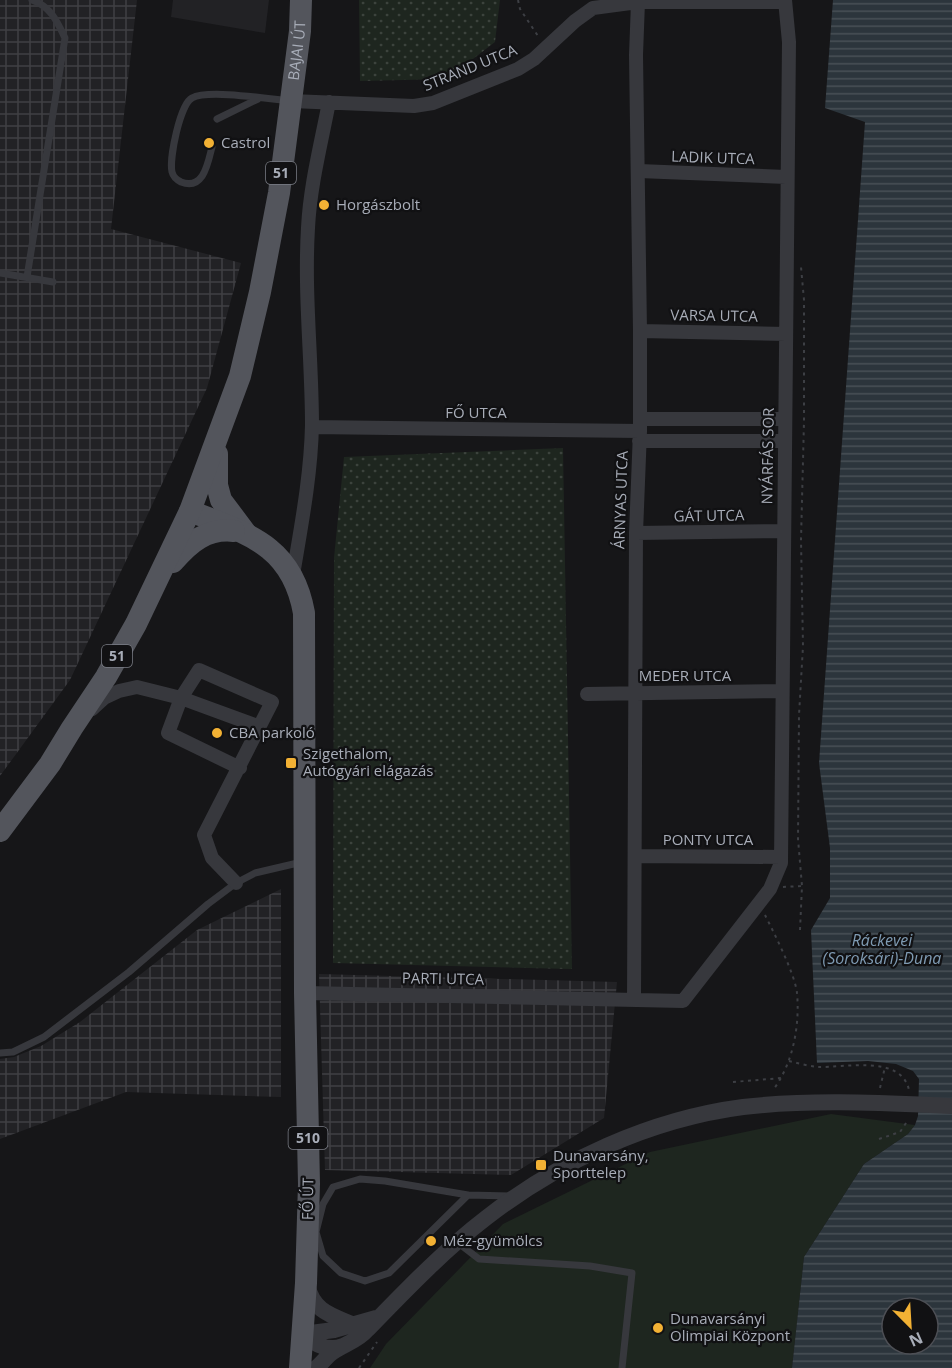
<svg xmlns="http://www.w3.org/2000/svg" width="952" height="1368" viewBox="0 0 952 1368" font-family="'Open Sans',sans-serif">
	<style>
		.built { fill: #222225 }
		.industrial { fill: url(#industrial-grid) }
		.grass { fill: url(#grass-dots) }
		.pitch { fill: #1e261f }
		.water { fill: url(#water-rules); fill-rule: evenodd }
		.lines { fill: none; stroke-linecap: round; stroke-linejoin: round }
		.path { stroke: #3d3f44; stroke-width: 2; stroke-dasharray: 3 4.5; stroke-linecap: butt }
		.service { stroke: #37383d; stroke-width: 7 }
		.minor { stroke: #37383d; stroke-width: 14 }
		.tertiary { stroke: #37383d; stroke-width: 16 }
		.primary { stroke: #53555c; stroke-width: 22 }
		.poi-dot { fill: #f2b134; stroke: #111113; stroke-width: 2 }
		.labels { text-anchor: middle; stroke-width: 4.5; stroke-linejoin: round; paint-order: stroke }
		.shield { fill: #111113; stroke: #7b7e86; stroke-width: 1.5 }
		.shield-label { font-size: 14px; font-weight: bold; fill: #a8adb8 }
		.street-label { font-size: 15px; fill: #a8adb8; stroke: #111113 }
		.poi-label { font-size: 15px; fill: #a8adb8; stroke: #111113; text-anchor: start }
		.water-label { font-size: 16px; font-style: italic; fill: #7f9bb3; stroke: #111113 }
	</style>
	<defs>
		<pattern id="industrial-grid" width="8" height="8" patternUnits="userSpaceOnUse" patternTransform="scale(1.5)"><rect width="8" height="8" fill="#222225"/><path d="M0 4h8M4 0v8" fill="none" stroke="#3f3f43"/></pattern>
		<pattern id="grass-dots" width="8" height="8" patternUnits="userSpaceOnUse" patternTransform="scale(1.5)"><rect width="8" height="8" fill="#1e261f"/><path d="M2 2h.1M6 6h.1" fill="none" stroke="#3c433d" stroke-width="1.8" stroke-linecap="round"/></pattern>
		<pattern id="water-rules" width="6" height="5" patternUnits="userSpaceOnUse" patternTransform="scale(1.5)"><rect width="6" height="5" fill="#2c353c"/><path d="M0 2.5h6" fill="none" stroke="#485056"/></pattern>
	</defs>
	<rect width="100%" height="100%" fill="#161618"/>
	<path class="built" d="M173 0H269L265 33 171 17Z"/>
	<path class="industrial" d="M0 0H137L111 229 241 263 207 388 70 680 0 776Z
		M281 889V1097L126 1092 0 1139V1059L14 1057 41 1046 80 1022 197 930Z
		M319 974 617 982 604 1118 511 1175 325 1170Z"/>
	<path class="grass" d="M359 0H500L495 42 447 79 360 81Z
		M563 448 572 969 333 963 334 558 344 457Z"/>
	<path class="pitch" d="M831 1114 915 1125 908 1134 864 1164 804 1257 792 1368H370L386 1344 503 1224 650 1152Z"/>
	<path class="water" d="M833 0H952V1368H792L804 1257 864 1164 908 1134 915 1125 918 1116 919 1079 913 1071 896 1064 868 1061 817 1063 811 930 830 898V848L819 763 865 122 825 108ZM892 1308H928V1344H892Z"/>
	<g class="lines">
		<path class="path" d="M518 0 520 9 538 36
			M783 887 802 886
			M765 915C774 933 795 974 797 993 800 1025 793 1064 773 1090
			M800 930 802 886 798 839 799 715 803 646 801 540 804 421V300L801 267
			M789 1061C798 1063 808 1066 817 1067 844 1068 901 1054 909 1090
			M733 1082 781 1078
			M880 1088 885 1067
			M879 1139 900 1132 908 1120
			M359 1368 377 1342"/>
		<path class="service" d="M217 119 258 99
			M212 147C208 162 204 191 181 182 177 180 173 176 172 172 169 159 180 104 192 98 208 89 269 99 289 101
			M0 273 53 282
			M27 277 65 38C57 21 51 7 32 0
			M0 1053 13 1052 44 1037 129 972 208 904 236 883 255 873 302 862
			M468 1195 385 1181 360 1179 333 1187 323 1204 316 1232 323 1256 341 1273 365 1281 389 1273 468 1195 510 1196
			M457 1242 479 1259 590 1266 632 1273 622 1368"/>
		<path class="minor" d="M291 101 414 106 433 103 518 69 534 59 575 21 593 8 638 2H785
			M639 171 786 177
			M640 331 786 334
			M640 419H785
			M312 427 640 431
			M639 441H784
			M636 533 783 531
			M293 575C301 527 311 475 312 425 312 360 304 294 308 228 310 186 321 144 329 102
			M587 694 782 691
			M92 709 104 698 119 691 137 687 181 698 260 727
			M635 856 781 857
			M236 883 212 858 204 835 272 702 199 670 181 698 168 733 240 768
			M305 993 683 1001 770 889 781 863 789 42 785 0
			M634 1000 636 533 640 431V331L636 55 638 2"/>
		<path class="tertiary" d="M307 1285C314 1312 331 1315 354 1325
			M303 1334 334 1330 376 1318
			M303 1334C314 1344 327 1352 343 1346
			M316 1368C321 1364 325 1359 329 1355 341 1345 357 1342 367 1330 405 1291 443 1251 486 1218 559 1161 651 1119 743 1107 812 1099 882 1103 952 1106"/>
		<g class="primary">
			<path d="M217 454V485L221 500 245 532"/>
			<path d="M190 511C248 534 292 545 304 613L305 993 309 1184 306 1283 300 1368"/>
			<path d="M173 562C190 542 207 528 234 531"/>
			<path id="s1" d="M0 831 50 764 72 728 106 677 136 624 190 511 240 376 260 292 279 193 300 31 301 0"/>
		</g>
	</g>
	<g class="poi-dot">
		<circle cx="209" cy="143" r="6"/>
		<circle cx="324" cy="205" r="6"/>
		<circle cx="217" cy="733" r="6"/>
		<rect x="285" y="757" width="12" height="12" rx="3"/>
		<rect x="535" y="1159" width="12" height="12" rx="3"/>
		<circle cx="431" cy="1241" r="6"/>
		<circle cx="658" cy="1328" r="6"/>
	</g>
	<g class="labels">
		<g class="shield">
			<rect x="266" y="162" width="30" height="22" rx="4.5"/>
			<rect x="102" y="645" width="30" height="22" rx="4.5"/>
			<rect x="288.5" y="1127" width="39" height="22" rx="4.5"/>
		</g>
		<g class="shield-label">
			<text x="281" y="178">51</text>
			<text x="117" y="661">51</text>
			<text x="308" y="1143">510</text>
		</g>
		<g class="street-label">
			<text dy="5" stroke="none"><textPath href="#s1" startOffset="848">BAJAI ÚT</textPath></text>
			<text transform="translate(470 68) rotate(-22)" y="5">STRAND UTCA</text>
			<text transform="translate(713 158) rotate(2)" y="5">LADIK UTCA</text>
			<text transform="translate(714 316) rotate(1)" y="5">VARSA UTCA</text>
			<text x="476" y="418">FŐ UTCA</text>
			<text transform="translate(768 456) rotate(-89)" y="5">NYÁRFÁS SOR</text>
			<text transform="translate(621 500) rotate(-88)" y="5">ÁRNYAS UTCA</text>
			<text transform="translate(709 516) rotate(-1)" y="5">GÁT UTCA</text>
			<text x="685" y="681">MEDER UTCA</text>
			<text x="708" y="845">PONTY UTCA</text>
			<text transform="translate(443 979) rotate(1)" y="5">PARTI UTCA</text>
			<text transform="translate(308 1199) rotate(-89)" y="5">FŐ ÚT</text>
		</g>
		<g class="poi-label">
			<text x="221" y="148">Castrol</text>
			<text x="336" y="210">Horgászbolt</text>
			<text x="229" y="738">CBA parkoló</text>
			<text x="303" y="759">Szigethalom,<tspan x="303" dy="17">Autógyári elágazás</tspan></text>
			<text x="553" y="1161">Dunavarsány,<tspan x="553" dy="17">Sporttelep</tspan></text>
			<text x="443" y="1246">Méz-gyümölcs</text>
			<text x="670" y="1324">Dunavarsányi<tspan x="670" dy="17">Olimpiai Központ</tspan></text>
		</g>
		<g class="water-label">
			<text x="882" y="946">Ráckevei<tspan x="882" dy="18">(Soroksári)-Duna</tspan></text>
		</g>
	</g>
	<g transform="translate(910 1326) rotate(156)"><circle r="28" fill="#111113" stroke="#4d4f55" stroke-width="1.5"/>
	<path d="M0-4.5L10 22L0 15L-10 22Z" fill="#f2b134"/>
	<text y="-9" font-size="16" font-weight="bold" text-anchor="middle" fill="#a8adb8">N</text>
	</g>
</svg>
